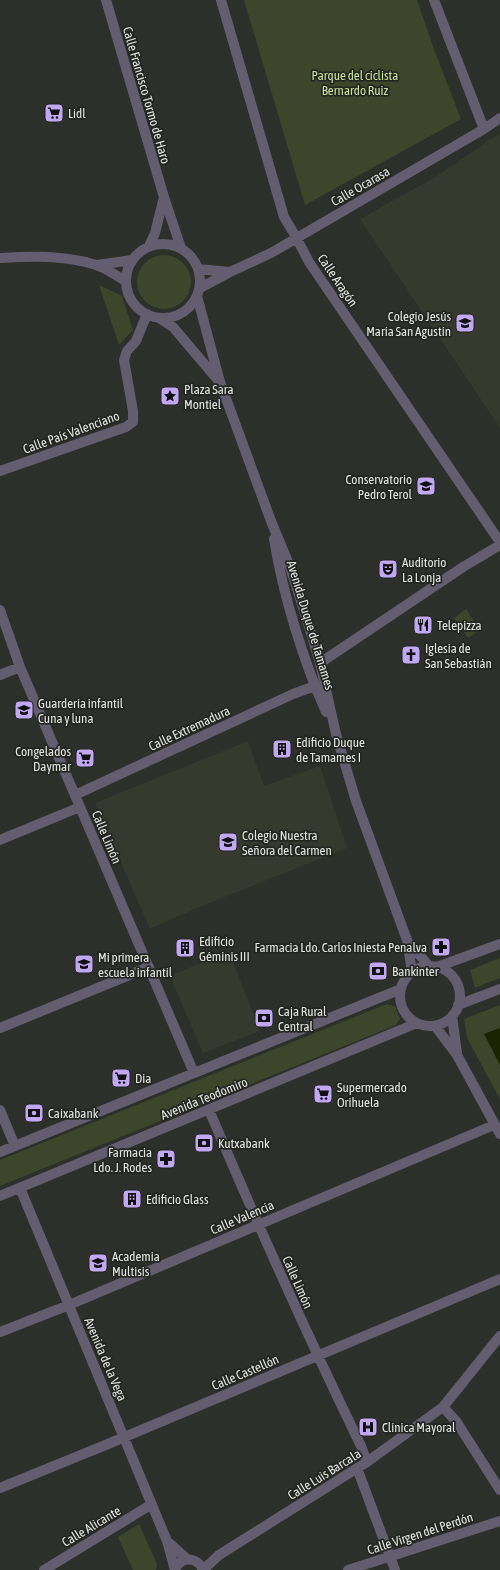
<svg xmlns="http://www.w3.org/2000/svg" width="500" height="1570" viewBox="0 0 500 1570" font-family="'Asap Condensed',sans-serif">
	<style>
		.built { fill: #35392e }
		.green { fill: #3d462b }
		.water { fill: #1a2303 }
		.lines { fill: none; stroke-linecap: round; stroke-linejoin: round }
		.minor { stroke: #635d70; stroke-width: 10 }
		.labels { text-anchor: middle; stroke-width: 3.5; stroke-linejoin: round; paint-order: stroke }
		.park-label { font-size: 13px; fill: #cae29a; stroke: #232520 }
		.street-label { font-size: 13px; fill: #e5e6e3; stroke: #232520 }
		.poi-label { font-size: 13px; fill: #e5e6e3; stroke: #232520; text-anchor: start }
	</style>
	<rect width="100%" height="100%" fill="#2d2f2a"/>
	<path class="built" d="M500 133V428L360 219 437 176Z
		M248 741 264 786 320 766 347 848 197 908 150 929 95 803Z
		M229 951 260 1031 203 1053 170 976Z"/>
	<path class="green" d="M244 0H417L435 52 461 119 305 205Z
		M137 282a27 27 0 1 1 54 0a27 27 0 1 1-54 0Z
		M99 285 122 296 133 330 119 345Z
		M466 609 480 630 468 638 454 618Z
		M500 958V978L475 988 470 970Z
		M387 1004 395 1006 400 1019 396 1025 0 1186V1160Z
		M500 1005V1099L467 1038 464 1019Z
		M139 1524 157 1564 156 1570H133L118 1537Z"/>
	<path class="water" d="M500 1028V1065L484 1034Z"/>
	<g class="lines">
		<path class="minor" d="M106 0 164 197 181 248
			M221 0 284 217 296 237 309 262 500 542
			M434 0 484 129
			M126 281a37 37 0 1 1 74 0a37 37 0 1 1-74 0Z
			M149 246 155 233 164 197
			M0 258C32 256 65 255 96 265 106 268 116 276 126 281
			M97 265 132 260
			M198 269 230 272
			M200 288 230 272 271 253 484 129 500 118
			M197 296 220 382 271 521 290 567 307 620 320 663 336 734 356 801 407 940 412 972
			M159 318 173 327 217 379
			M0 471 126 427 133 422V411L124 360 127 351 136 341 147 314
			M274 539C283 595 303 660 326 712
			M0 610 20 667 194 1073
			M320 663 463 567 500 545
			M0 675 20 667
			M75 795 293 694 315 686
			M0 840 80 807
			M408 942 429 966
			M400 996a30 30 0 1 1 60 0a30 30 0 1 1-60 0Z
			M437 967 500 944
			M458 1005 500 989
			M452 1016 457 1053
			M435 1026 457 1055 500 1134
			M0 1028 149 967
			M0 1110 15 1146
			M209 1110C257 1223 307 1335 361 1446L367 1462
			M0 1152 401 989
			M20 1188 167 1541 175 1570
			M0 1196 417 1023
			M0 1332 69 1305 494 1125
			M443 1407 456 1421 500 1490
			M357 1468 395 1570
			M0 1488 108 1444 500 1279
			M167 1541 187 1559
			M44 1570 152 1504
			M175 1570C180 1556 197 1556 203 1570
			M203 1570 219 1555 367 1462 443 1407 500 1336
			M348 1570 500 1521"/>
	</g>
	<defs>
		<g id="supermarket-square" transform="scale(1)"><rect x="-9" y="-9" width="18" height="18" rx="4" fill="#c1a8f3" stroke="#232520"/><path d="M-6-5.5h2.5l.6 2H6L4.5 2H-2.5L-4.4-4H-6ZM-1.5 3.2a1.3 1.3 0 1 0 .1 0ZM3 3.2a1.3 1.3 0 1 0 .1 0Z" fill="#111"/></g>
		<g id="school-square" transform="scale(1)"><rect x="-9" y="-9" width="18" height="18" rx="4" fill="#c1a8f3" stroke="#232520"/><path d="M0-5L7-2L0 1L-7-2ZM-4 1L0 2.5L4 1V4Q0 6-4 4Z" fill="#111"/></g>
		<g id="sight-square" transform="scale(1)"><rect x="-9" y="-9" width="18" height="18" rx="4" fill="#c1a8f3" stroke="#232520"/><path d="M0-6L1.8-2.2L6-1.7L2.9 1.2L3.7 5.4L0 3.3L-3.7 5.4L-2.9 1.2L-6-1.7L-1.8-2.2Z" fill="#111"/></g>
		<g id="theatre-square" transform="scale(1)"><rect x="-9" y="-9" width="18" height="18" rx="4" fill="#c1a8f3" stroke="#232520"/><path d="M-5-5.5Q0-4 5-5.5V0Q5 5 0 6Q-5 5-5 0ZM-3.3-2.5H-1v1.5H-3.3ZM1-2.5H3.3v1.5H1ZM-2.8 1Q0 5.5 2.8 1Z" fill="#111"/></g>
		<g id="restaurant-square" transform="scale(1)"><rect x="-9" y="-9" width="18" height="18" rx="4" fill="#c1a8f3" stroke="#232520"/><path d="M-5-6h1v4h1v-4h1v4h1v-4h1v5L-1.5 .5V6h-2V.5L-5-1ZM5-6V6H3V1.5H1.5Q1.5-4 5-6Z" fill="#111"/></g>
		<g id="church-square" transform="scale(1)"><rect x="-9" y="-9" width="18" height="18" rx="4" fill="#c1a8f3" stroke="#232520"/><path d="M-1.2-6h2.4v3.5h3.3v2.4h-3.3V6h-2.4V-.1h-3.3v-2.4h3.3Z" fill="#111"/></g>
		<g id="building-square" transform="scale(1)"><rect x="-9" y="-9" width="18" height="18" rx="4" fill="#c1a8f3" stroke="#232520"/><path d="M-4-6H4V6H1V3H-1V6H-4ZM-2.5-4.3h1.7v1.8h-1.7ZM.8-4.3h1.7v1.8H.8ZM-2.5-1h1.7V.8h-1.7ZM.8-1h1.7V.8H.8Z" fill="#111"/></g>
		<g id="pharmacy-square" transform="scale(1)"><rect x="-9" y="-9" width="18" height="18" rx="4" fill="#c1a8f3" stroke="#232520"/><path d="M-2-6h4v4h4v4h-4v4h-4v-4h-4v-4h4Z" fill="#111"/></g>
		<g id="bank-square" transform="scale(1)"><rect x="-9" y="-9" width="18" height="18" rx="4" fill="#c1a8f3" stroke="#232520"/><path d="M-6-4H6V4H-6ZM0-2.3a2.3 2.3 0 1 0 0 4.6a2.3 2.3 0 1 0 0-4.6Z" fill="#111"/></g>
		<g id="hospital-square" transform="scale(1)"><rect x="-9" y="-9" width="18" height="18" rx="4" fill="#c1a8f3" stroke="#232520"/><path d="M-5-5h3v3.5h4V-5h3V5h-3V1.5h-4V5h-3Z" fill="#111"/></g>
	</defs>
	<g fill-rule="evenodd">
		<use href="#supermarket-square" x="54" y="113"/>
		<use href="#school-square" x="465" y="323"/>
		<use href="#sight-square" x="170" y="396"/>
		<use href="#school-square" x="426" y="486"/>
		<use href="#theatre-square" x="388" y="569"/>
		<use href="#restaurant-square" x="423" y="625"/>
		<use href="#church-square" x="411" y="655"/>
		<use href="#school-square" x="24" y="710"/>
		<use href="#building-square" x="282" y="749"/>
		<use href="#supermarket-square" x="85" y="758"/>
		<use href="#school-square" x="228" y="842"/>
		<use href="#pharmacy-square" x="441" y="947"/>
		<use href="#building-square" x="185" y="948"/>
		<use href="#school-square" x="84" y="964"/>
		<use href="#bank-square" x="378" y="971"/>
		<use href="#bank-square" x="264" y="1018"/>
		<use href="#supermarket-square" x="121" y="1078"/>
		<use href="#supermarket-square" x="323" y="1094"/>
		<use href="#bank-square" x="34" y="1113"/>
		<use href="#bank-square" x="204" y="1143"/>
		<use href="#pharmacy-square" x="166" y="1159"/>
		<use href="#building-square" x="132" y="1199"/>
		<use href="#school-square" x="98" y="1263"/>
		<use href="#hospital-square" x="368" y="1427"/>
	</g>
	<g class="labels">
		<g class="park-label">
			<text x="355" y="80">Parque del ciclista<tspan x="355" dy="15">Bernardo Ruiz</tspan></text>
		</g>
		<g class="street-label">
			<text transform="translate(147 95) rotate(74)" y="5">Calle Francisco Tormo de Haro</text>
			<text transform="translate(360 186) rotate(-30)" y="5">Calle Ocarasa</text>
			<text transform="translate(338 280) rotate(56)" y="5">Calle Aragón</text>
			<text transform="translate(71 432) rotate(-20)" y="5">Calle País Valenciano</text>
			<text transform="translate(311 625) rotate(73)" y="5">Avenida Duque de Tamames</text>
			<text transform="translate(189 728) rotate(-25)" y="5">Calle Extremadura</text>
			<text transform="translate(107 837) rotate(67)" y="5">Calle Limón</text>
			<text transform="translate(204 1098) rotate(-22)" y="5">Avenida Teodomiro</text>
			<text transform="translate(242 1217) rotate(-23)" y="5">Calle Valencia</text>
			<text transform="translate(298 1282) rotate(66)" y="5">Calle Limón</text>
			<text transform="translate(106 1359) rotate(67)" y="5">Avenida de la Vega</text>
			<text transform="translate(245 1372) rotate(-23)" y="5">Calle Castellón</text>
			<text transform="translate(324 1474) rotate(-32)" y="5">Calle Luis Barcala</text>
			<text transform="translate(91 1526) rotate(-31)" y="5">Calle Alicante</text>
			<text transform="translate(420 1533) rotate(-18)" y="5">Calle Virgen del Perdón</text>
		</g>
		<g class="poi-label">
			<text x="68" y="118">Lidl</text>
			<text x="451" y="321" text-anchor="end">Colegio Jesús<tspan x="451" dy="15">María San Agustín</tspan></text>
			<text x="184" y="394">Plaza Sara<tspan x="184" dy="15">Montiel</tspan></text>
			<text x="412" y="484" text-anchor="end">Conservatorio<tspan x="412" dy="15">Pedro Terol</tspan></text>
			<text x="402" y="567">Auditorio<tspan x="402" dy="15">La Lonja</tspan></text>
			<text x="437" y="630">Telepizza</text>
			<text x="425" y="653">Iglesia de<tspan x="425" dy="15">San Sebastián</tspan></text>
			<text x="38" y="708">Guardería infantil<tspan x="38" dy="15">Cuna y luna</tspan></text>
			<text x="296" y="747">Edificio Duque<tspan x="296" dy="15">de Tamames I</tspan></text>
			<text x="71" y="756" text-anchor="end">Congelados<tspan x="71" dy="15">Daymar</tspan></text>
			<text x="242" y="840">Colegio Nuestra<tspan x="242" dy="15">Señora del Carmen</tspan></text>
			<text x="199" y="946">Edificio<tspan x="199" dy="15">Géminis III</tspan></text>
			<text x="427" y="952" text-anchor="end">Farmacia Ldo. Carlos Iniesta Penalva</text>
			<text x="98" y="962">Mi primera<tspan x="98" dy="15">escuela infantil</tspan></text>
			<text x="392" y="976">Bankinter</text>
			<text x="278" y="1016">Caja Rural<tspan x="278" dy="15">Central</tspan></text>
			<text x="135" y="1083">Dia</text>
			<text x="337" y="1092">Supermercado<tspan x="337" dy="15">Orihuela</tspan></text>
			<text x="48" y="1118">Caixabank</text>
			<text x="218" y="1148">Kutxabank</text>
			<text x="152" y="1157" text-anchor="end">Farmacia<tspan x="152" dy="15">Ldo. J. Rodes</tspan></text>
			<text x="146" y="1204">Edificio Glass</text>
			<text x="112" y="1261">Academia<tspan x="112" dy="15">Multisis</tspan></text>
			<text x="382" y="1432">Clínica Mayoral</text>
		</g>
	</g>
</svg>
